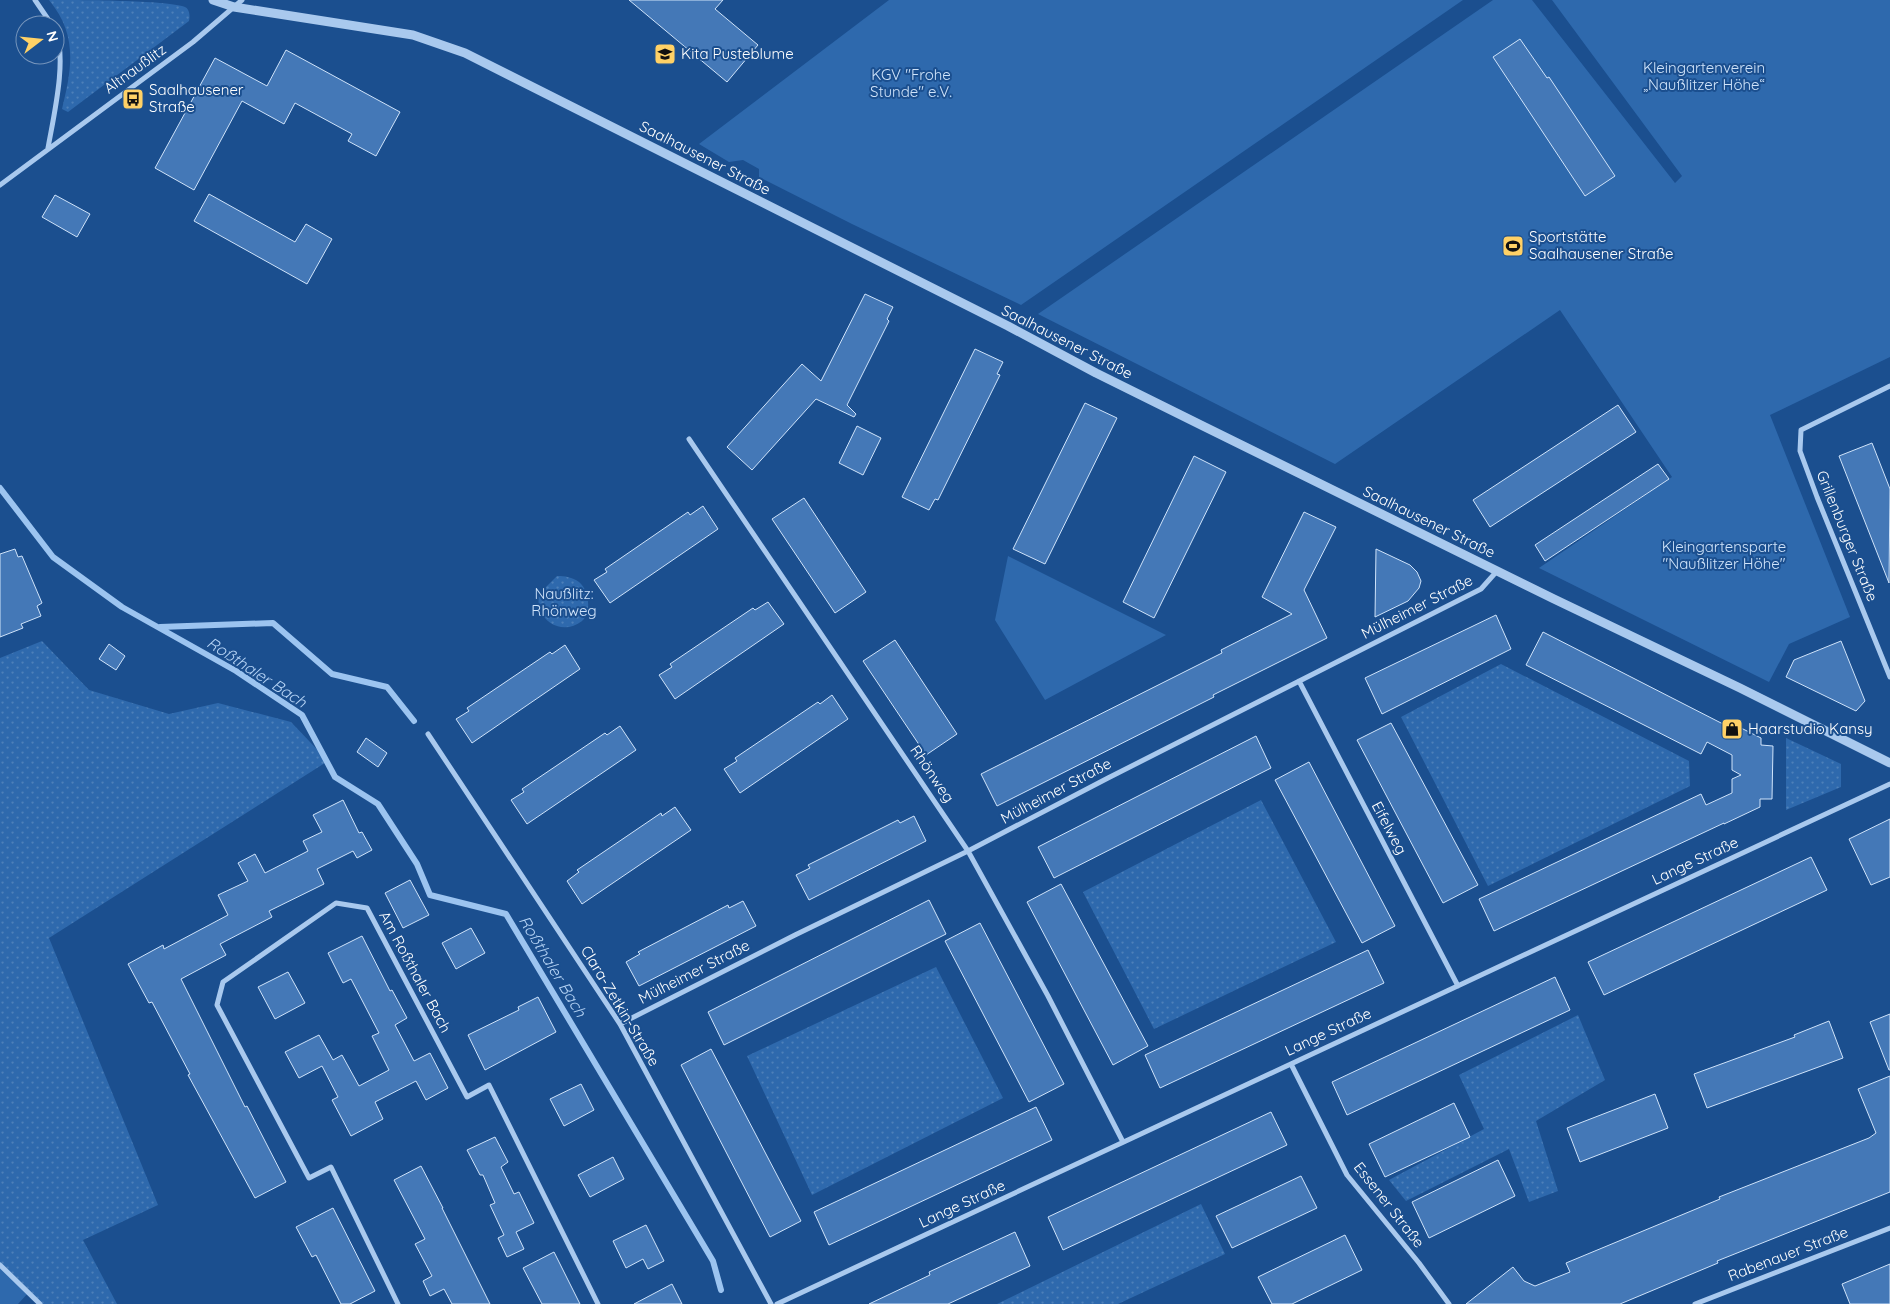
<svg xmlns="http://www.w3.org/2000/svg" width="1890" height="1304" viewBox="0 0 1890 1304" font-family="Quicksand,sans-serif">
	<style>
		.grass { fill: url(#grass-dots) }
		.garden { fill: #2e69ad }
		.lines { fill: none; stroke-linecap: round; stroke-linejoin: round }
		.stream { stroke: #9cc4f0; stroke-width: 6 }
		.building { fill: #4478b7; stroke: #cfe3fa }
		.minor { stroke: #a9c9ee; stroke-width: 5 }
		.tertiary { stroke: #a9c9ee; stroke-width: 9 }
		.labels { text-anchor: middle; stroke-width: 4; stroke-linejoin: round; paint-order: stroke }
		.poi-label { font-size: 15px; fill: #fff; stroke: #1b4f8f; text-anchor: start }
		.park-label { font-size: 15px; fill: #cfe3fa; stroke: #1b4f8f }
		.street-label { font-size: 15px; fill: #fff; stroke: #1b4f8f }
		.water-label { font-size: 16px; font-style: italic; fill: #b5d3f5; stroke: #1b4f8f }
	</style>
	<defs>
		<pattern id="grass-dots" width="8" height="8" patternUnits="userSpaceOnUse" patternTransform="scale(1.25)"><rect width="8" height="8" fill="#2e69ad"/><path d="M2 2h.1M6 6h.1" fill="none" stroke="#4d80b9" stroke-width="1.8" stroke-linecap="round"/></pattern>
	</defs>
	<rect width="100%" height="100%" fill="#1b4f8f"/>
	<path class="grass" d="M49 0C75 0 167 0 185 7 190 10 190 16 189 21L68 112 62 109C72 68 78 35 49 0Z
		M557 576C565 576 572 577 579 582 589 590 592 612 582 621 567 633 547 627 540 610 538 606 539 600 538 595Z
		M42 641 89 690 169 714 218 703 291 722 328 761 49 938 158 1205 83 1240 117 1304H40L0 1265V658Z
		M1501 664 1689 761 1690 786 1488 886 1401 717Z
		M1786 738 1841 764V787L1786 810Z
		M1261 800 1336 942 1154 1029 1083 892Z
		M936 967 1003 1098 812 1195 747 1056Z
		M1578 1015 1605 1080 1536 1121 1558 1191 1529 1202 1509 1149 1406 1201 1389 1180 1484 1129 1459 1075Z
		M1201 1204 1225 1254 1118 1304H997Z"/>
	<path class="garden" d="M889 0H1463L1021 305 852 224 759 177V169L743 160 729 162 699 144Z
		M1493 0H1532L1675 183 1682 176 1552 0H1890V357L1770 415 1850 617 1789 644 1769 682 1539 568 1672 477 1560 310 1335 464 1038 314Z
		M1008 556 1166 635 1045 700 995 620Z
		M0 1265 29 1292 18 1304H0Z"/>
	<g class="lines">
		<path class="stream" d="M0 488 53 557 122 607 236 671 302 715 335 777 378 804 417 864 430 895 506 914 713 1261 721 1290
			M160 627 273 623 332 674 387 687 414 721"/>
	</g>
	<path class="building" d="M629 0H723L715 9 758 45 727 82Z
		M1520 39 1547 78 1549 77 1615 176 1585 196 1493 57Z
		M286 50 400 112 376 156 348 141 352 134 295 103 284 124 242 101 194 190 155 168 215 58 267 86Z
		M209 194 295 242 306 224 332 239 307 284 194 221Z
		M55 195 90 214 77 237 42 217Z
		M865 294 893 307 887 319 889 321 847 405 856 414 854 417 816 399 752 470 727 447 802 364 821 381Z
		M975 349 1003 362 997 374 1000 375 938 500 935 499 929 510 902 497Z
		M1085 403 1117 418 1045 564 1013 549Z
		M1618 405 1636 432 1490 527 1473 500Z
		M857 426 881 438 863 475 839 463Z
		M1872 443 1890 489 1889 583 1839 456Z
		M1194 456 1226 472 1154 618 1123 602Z
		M1658 464 1669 479 1545 561 1535 545Z
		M804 498 866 592 835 613 772 519Z
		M703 506 718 529 610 603 594 580 607 572 605 569 688 512 690 515Z
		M1304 512 1336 527 1304 590 1327 638 1213 695 1214 697 997 806 981 774 1222 653 1221 650 1292 614 1262 597Z
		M15 549 18 557 22 556 42 603 37 606 41 616 21 624 23 628 0 637V554Z
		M1376 549 1410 565 1417 572 1421 581 1419 588 1408 601 1375 617Z
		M768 602 784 624 675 699 659 675 672 667 670 664 753 608 755 610Z
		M1496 615 1511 649 1382 714 1365 678Z
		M1543 632 1723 724 1725 720 1761 738V745L1773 746 1772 799H1760V807L1724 824V823L1494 931 1479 899 1701 794 1706 805 1732 793V779L1741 775 1732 770V755L1707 742 1701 754 1526 665Z
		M895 640 957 734 926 755 863 661Z
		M1841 641 1865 701 1856 711 1786 677 1794 660Z
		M109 644 125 656 116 670 99 659Z
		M565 645 580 669 472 743 456 719 469 711 467 708 550 652 552 654Z
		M832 695 848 719 740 793 724 769 737 761 735 758 818 702 820 704Z
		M1391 723 1478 885 1443 903 1357 740Z
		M620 726 636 750 527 824 511 800 524 792 522 789 605 733 607 735Z
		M1256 736 1271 768 1054 878 1038 847Z
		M366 738 387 753 378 767 357 752Z
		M1309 762 1395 926 1362 943 1275 780Z
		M343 800 359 833 362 832 372 850 357 858 353 851 317 869 324 884 269 911 272 917 220 944 226 955 181 979 245 1107 247 1106 286 1182 255 1198 188 1075 190 1074 152 1002 149 1003 128 964 163 945 164 949 228 915 218 895 248 881 238 863 255 854 265 873 308 851 303 841 322 832 313 815Z
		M675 807 691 830 582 904 567 881 579 872 577 870 661 813 662 816Z
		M914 816 926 841 809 900 796 875 810 868 808 865 898 820 900 823Z
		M1890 819V877L1871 885 1849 839Z
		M1811 857 1827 890 1604 995 1588 962Z
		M410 880 429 915 403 928 385 893Z
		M1061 884 1148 1046 1113 1065 1027 902Z
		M929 900 946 934 724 1045 708 1012Z
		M743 901 756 926 639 986 626 962 640 954 638 952 728 905 729 908Z
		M980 923 1064 1084 1029 1102 945 941Z
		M471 928 485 953 456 969 442 943Z
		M362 936 390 991 392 990 407 1018 395 1025 414 1061 430 1053 448 1088 426 1100 416 1081 375 1102 383 1119 351 1136 332 1100 338 1097 322 1066 299 1078 285 1052 319 1035 333 1060 342 1055 359 1086 389 1070 372 1036 379 1033 351 979 343 983 328 953Z
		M1368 950 1384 983 1160 1088 1145 1055Z
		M288 972 305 1003 275 1019 258 987Z
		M1555 977 1570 1010 1347 1115 1332 1082Z
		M538 997 556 1032 485 1070 468 1035 519 1010 518 1007Z
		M1890 1014V1070H1889L1870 1022Z
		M1829 1021 1843 1058 1707 1108 1694 1074 1795 1037 1794 1035Z
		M711 1049 801 1221 770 1237 681 1065Z
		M1890 1076V1192L1717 1261 1718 1263 1620 1304H1466L1513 1267 1524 1281 1535 1286 1570 1272 1566 1263 1720 1199 1719 1197 1869 1138 1876 1133 1858 1089Z
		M581 1084 594 1110 564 1126 550 1099Z
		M1655 1094 1668 1128 1580 1162 1567 1128Z
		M1454 1103 1470 1137 1385 1177 1369 1144Z
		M1036 1107 1052 1140 829 1245 814 1212Z
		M1271 1112 1287 1145 1063 1250 1048 1217Z
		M495 1137 508 1162 501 1167 514 1194 519 1192 534 1223 516 1232 524 1249 507 1257 498 1238 504 1235 490 1205 495 1203 483 1175H480L467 1150Z
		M613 1157 624 1179 590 1197 578 1175Z
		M1498 1160 1515 1196 1429 1238 1412 1202Z
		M421 1166 443 1208H442L490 1304H452L444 1289 430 1296 423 1281 432 1276 415 1244 425 1239 394 1180Z
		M1301 1176 1317 1208 1232 1248 1216 1216Z
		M333 1208 375 1291 350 1304H341L316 1255 312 1257 296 1227Z
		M646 1225 664 1261 648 1269 643 1259 626 1268 613 1241Z
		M1015 1232 1030 1266 948 1304H869L930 1275 929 1272Z
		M1345 1235 1362 1270 1292 1304H1272L1258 1277Z
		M554 1252 580 1304H542L523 1268Z
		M1890 1264V1304H1850L1842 1284Z
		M672 1284 682 1304H634Z"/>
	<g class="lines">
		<path class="minor" d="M35 0 52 25
			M48 148C53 119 68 57 55 31
			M0 185 193 42 242 0
			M1890 386 1801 430 1800 451 1817 497 1890 677
			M689 439 968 851 1048 996 1123 1142
			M1299 681 1458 986
			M428 734 620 1024 771 1304
			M620 1024 795 935 968 851 1108 778 1481 589 1497 571
			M1291 1064 1347 1175 1419 1263 1449 1304
			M0 1265 40 1304
			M398 1304 331 1167 309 1178 217 1005 223 982 336 903 367 908 467 1097 489 1085 598 1304
			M777 1304 1890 784
			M1695 1304 1890 1228"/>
		<path class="tertiary" d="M213 0 234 7 413 35 465 53 1008 326 1096 373 1205 427 1554 599 1740 688 1890 763"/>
	</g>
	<defs>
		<g id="school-square" transform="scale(1.125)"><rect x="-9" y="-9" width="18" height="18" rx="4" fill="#ffd166" stroke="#1b4f8f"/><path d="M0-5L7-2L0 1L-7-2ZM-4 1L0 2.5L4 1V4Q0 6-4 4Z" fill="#111"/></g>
		<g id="bus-square" transform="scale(1.125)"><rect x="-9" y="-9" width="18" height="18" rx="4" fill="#ffd166" stroke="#1b4f8f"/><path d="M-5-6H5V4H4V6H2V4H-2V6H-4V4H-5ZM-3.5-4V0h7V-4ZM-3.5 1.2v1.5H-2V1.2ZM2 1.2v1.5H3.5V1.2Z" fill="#111"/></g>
		<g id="stadium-square" transform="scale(1.125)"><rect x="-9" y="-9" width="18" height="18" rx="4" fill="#ffd166" stroke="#1b4f8f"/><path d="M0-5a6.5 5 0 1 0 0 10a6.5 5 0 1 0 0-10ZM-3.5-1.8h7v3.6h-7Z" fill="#111"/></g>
		<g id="shop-square" transform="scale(1.125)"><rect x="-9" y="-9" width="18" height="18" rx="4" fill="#ffd166" stroke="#1b4f8f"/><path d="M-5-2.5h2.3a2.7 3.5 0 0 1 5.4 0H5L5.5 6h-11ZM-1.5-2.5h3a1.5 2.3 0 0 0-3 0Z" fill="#111"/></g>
	</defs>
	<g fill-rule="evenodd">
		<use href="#school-square" x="665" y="54"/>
		<use href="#bus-square" x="133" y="99"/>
		<use href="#stadium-square" x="1513" y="246"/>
		<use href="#shop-square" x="1732" y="729"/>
	</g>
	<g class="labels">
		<g class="poi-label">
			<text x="681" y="59">Kita Pusteblume</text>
			<text x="149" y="95">Saalhausener<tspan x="149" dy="17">Straße</tspan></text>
			<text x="1529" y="242">Sportstätte<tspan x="1529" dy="17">Saalhausener Straße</tspan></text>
			<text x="1748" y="734">Haarstudio Kansy</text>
		</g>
		<g class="park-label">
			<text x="1704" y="73">Kleingartenverein<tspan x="1704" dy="17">„Naußlitzer Höhe“</tspan></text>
			<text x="911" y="80">KGV "Frohe<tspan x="911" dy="17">Stunde" e.V.</tspan></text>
			<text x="1724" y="552">Kleingartensparte<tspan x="1724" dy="17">"Naußlitzer Höhe"</tspan></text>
			<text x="564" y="599">Naußlitz:<tspan x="564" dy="17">Rhönweg</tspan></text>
		</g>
		<g class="street-label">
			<text transform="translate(135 69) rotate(-36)" y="5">Altnaußlitz</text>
			<text transform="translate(705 158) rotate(27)" y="5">Saalhausener Straße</text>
			<text transform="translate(1067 342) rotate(27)" y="5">Saalhausener Straße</text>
			<text transform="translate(1429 522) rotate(26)" y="5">Saalhausener Straße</text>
			<text transform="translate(1847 536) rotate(68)" y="5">Grillenburger Straße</text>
			<text transform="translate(1417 607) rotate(-27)" y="5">Mülheimer Straße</text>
			<text transform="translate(932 774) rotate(56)" y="5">Rhönweg</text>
			<text transform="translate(1056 791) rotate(-28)" y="5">Mülheimer Straße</text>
			<text transform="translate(1389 828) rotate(62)" y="5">Eifelweg</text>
			<text transform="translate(1695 861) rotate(-25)" y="5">Lange Straße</text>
			<text transform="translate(415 972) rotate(62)" y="5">Am Roßthaler Bach</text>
			<text transform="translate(694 972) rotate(-27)" y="5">Mülheimer Straße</text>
			<text transform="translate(620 1006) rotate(59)" y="5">Clara-Zetkin-Straße</text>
			<text transform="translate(1328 1032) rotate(-25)" y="5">Lange Straße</text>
			<text transform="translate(962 1204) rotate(-25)" y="5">Lange Straße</text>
			<text transform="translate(1389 1205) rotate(52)" y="5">Essener Straße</text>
			<text transform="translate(1788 1254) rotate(-21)" y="5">Rabenauer Straße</text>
		</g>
		<g class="water-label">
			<text transform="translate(257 672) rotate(33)" y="6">Roßthaler Bach</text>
			<text transform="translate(553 966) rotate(59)" y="6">Roßthaler Bach</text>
		</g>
	</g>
	<g transform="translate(40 40) rotate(74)"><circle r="24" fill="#1b4f8f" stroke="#7695bc"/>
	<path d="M0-4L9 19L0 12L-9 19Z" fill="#ffd166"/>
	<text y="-8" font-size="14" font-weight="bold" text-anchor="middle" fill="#ffffff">N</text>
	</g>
</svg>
